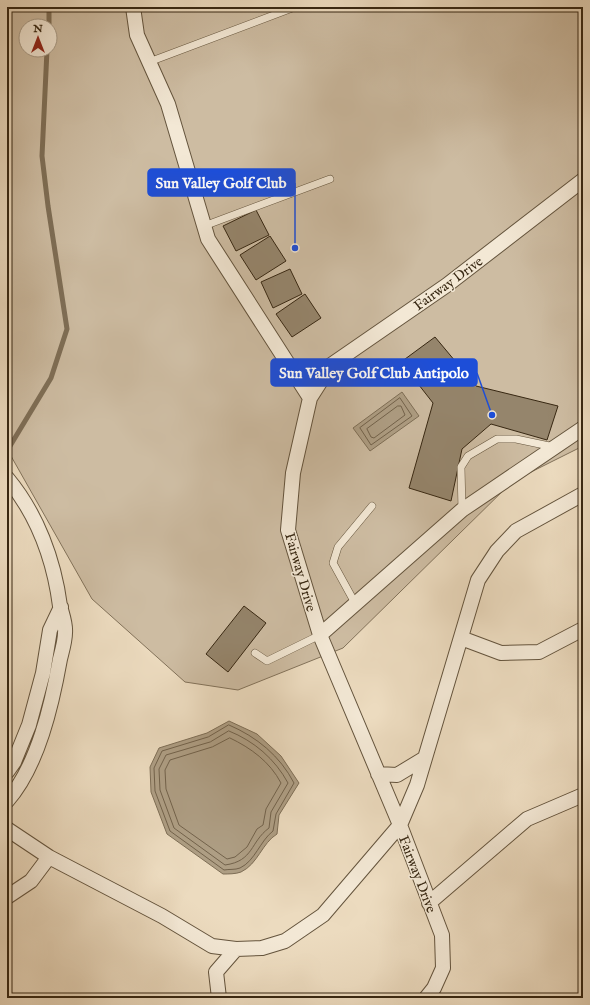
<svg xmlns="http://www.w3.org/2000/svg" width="590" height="1005" viewBox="0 0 590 1005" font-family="'IM FELL English',serif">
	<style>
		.green { fill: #cdbca2; stroke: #82725a; fill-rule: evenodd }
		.water { fill: #ae9e84; stroke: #7e6e56 }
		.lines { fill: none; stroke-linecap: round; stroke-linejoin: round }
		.shore { stroke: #72624b; stroke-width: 1 }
		.stream { stroke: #7e6e56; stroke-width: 5 }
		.building { fill: #95856c; stroke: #372712 }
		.service-casing { stroke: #64543d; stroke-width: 8 }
		.minor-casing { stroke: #64543d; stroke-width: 16 }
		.service { stroke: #f3e8d5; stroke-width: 7 }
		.minor { stroke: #f3e8d5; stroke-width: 14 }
		.labels { text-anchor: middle; stroke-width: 3; stroke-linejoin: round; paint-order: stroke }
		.street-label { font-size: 14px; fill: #372712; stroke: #f3e8d5 }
		.leader { fill: none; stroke: #1d4ed8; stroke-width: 1.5 }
		.callout-dot { fill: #1d4ed8; stroke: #f3e8d5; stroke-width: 1.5 }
		.callout { fill: #1d4ed8; stroke: #1d4ed8; stroke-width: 1.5 }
		.callout-label { font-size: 15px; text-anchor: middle; font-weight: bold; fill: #fff }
	</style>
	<rect width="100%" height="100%" fill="#ecdbbf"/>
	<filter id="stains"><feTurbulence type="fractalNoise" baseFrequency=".005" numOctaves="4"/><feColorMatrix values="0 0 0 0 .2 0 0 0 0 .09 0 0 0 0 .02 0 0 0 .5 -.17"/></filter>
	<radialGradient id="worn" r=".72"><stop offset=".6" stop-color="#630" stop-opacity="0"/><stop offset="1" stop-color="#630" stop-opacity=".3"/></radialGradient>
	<path class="green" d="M7 7H583V446L513 481 343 648 238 690 185 682 92 599 7 449ZM26 26H50V50H26Z"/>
	<path class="water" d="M402 392 419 416 370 451 353 428Z
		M229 721 257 734 281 756 299 783 279 815 277 834C262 843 258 864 241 872 236 874 228 874 223 874L167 834 151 792 150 767 159 748 207 733Z"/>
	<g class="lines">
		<path class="shore" d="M400 398 412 416 371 445 360 428Z
			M398 406H401L405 415 374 438 371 437 367 429Z
			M229 725C257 737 280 756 294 783L276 814 273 831C260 841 255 861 240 868 235 870 229 869 224 870L170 831 155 791 154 768 162 751 208 737Z
			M229 731C254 741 275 759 288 783L271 812 269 828C250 842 254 861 225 865L174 828 160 790 159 769 166 755 210 742Z
			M230 738C251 748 270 762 281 783L266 809 263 825 257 829 247 847 235 857 227 859 179 825 166 789 165 770 170 760 212 747Z"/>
		<path class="stream" d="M49 26V7
			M7 451 51 378 67 329 48 206 42 156 47 50"/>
	</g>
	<path class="building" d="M256 210 269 235 236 251 223 226Z
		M270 236 286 261 256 280 240 255Z
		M290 269 302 294 273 308 261 282Z
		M305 294 321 318 292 337 276 314Z
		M435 337 476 386 558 406 547 440 491 424 462 449 451 501 409 488 433 403 401 362Z
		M244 606 266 623 228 672 206 654Z"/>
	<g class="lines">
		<g class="service-casing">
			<path id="service" d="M149 62 295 7
				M204 226 330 179
				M462 510 461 467 468 456 497 439H516L554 447
				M355 603 333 563 338 547 372 506
				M255 653 267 661 320 635"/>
		</g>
		<g class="minor-casing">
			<path id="minor" d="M133 7 137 35 168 104 208 239 310 398
				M7 478C37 514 54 560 60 606 62 614 66 624 65 633 65 641 62 651 60 659 52 704 38 766 7 801
				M320 635 462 510 583 428
				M461 638 501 653 539 652 583 629
				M7 772 14 762 29 725 43 673 50 630 61 607
				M378 774 397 775 425 758
				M7 829 49 857 31 881 7 897
				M49 857 162 916 212 946 236 949 262 948 285 941 323 915 400 825 417 785 478 580 497 551 516 531 583 494
				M429 903 527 819 583 795
				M219 998 216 972 236 949
				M426 998 434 988 443 968 442 935 400 825 320 635 288 530 293 473 310 398 331 365 447 285 583 180"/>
		</g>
		<use href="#service" class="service"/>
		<use href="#minor" class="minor"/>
	</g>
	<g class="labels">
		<g class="street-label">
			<text transform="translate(448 283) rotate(-36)" y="5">Fairway Drive</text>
			<text transform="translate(301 572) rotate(74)" y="5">Fairway Drive</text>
			<text transform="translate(418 874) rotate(69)" y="5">Fairway Drive</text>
		</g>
	</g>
	<path class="leader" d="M295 248L295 183M492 415L477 373"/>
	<g class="callout-dot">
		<circle cx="295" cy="248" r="4"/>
		<circle cx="492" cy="415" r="4"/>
	</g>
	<g class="callout">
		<rect x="148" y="169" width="147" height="27" rx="4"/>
		<rect x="271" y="359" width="206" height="27" rx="4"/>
	</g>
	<g class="callout-label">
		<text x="221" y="188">Sun Valley Golf Club</text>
		<text x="374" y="378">Sun Valley Golf Club Antipolo</text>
	</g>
	<rect width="590" height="1005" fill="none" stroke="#ecdbbf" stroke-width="24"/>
	<rect x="8" y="8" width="574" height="989" fill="none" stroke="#372712" stroke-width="2"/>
	<rect x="12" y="12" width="566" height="981" fill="none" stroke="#372712"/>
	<g transform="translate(38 38)"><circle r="19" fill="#f3e8d5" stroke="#a89b87"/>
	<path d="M0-3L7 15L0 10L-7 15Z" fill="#8f2418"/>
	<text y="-6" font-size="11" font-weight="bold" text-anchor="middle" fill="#372712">N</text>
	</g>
	<rect width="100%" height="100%" filter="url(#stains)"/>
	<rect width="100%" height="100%" fill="url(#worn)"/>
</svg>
